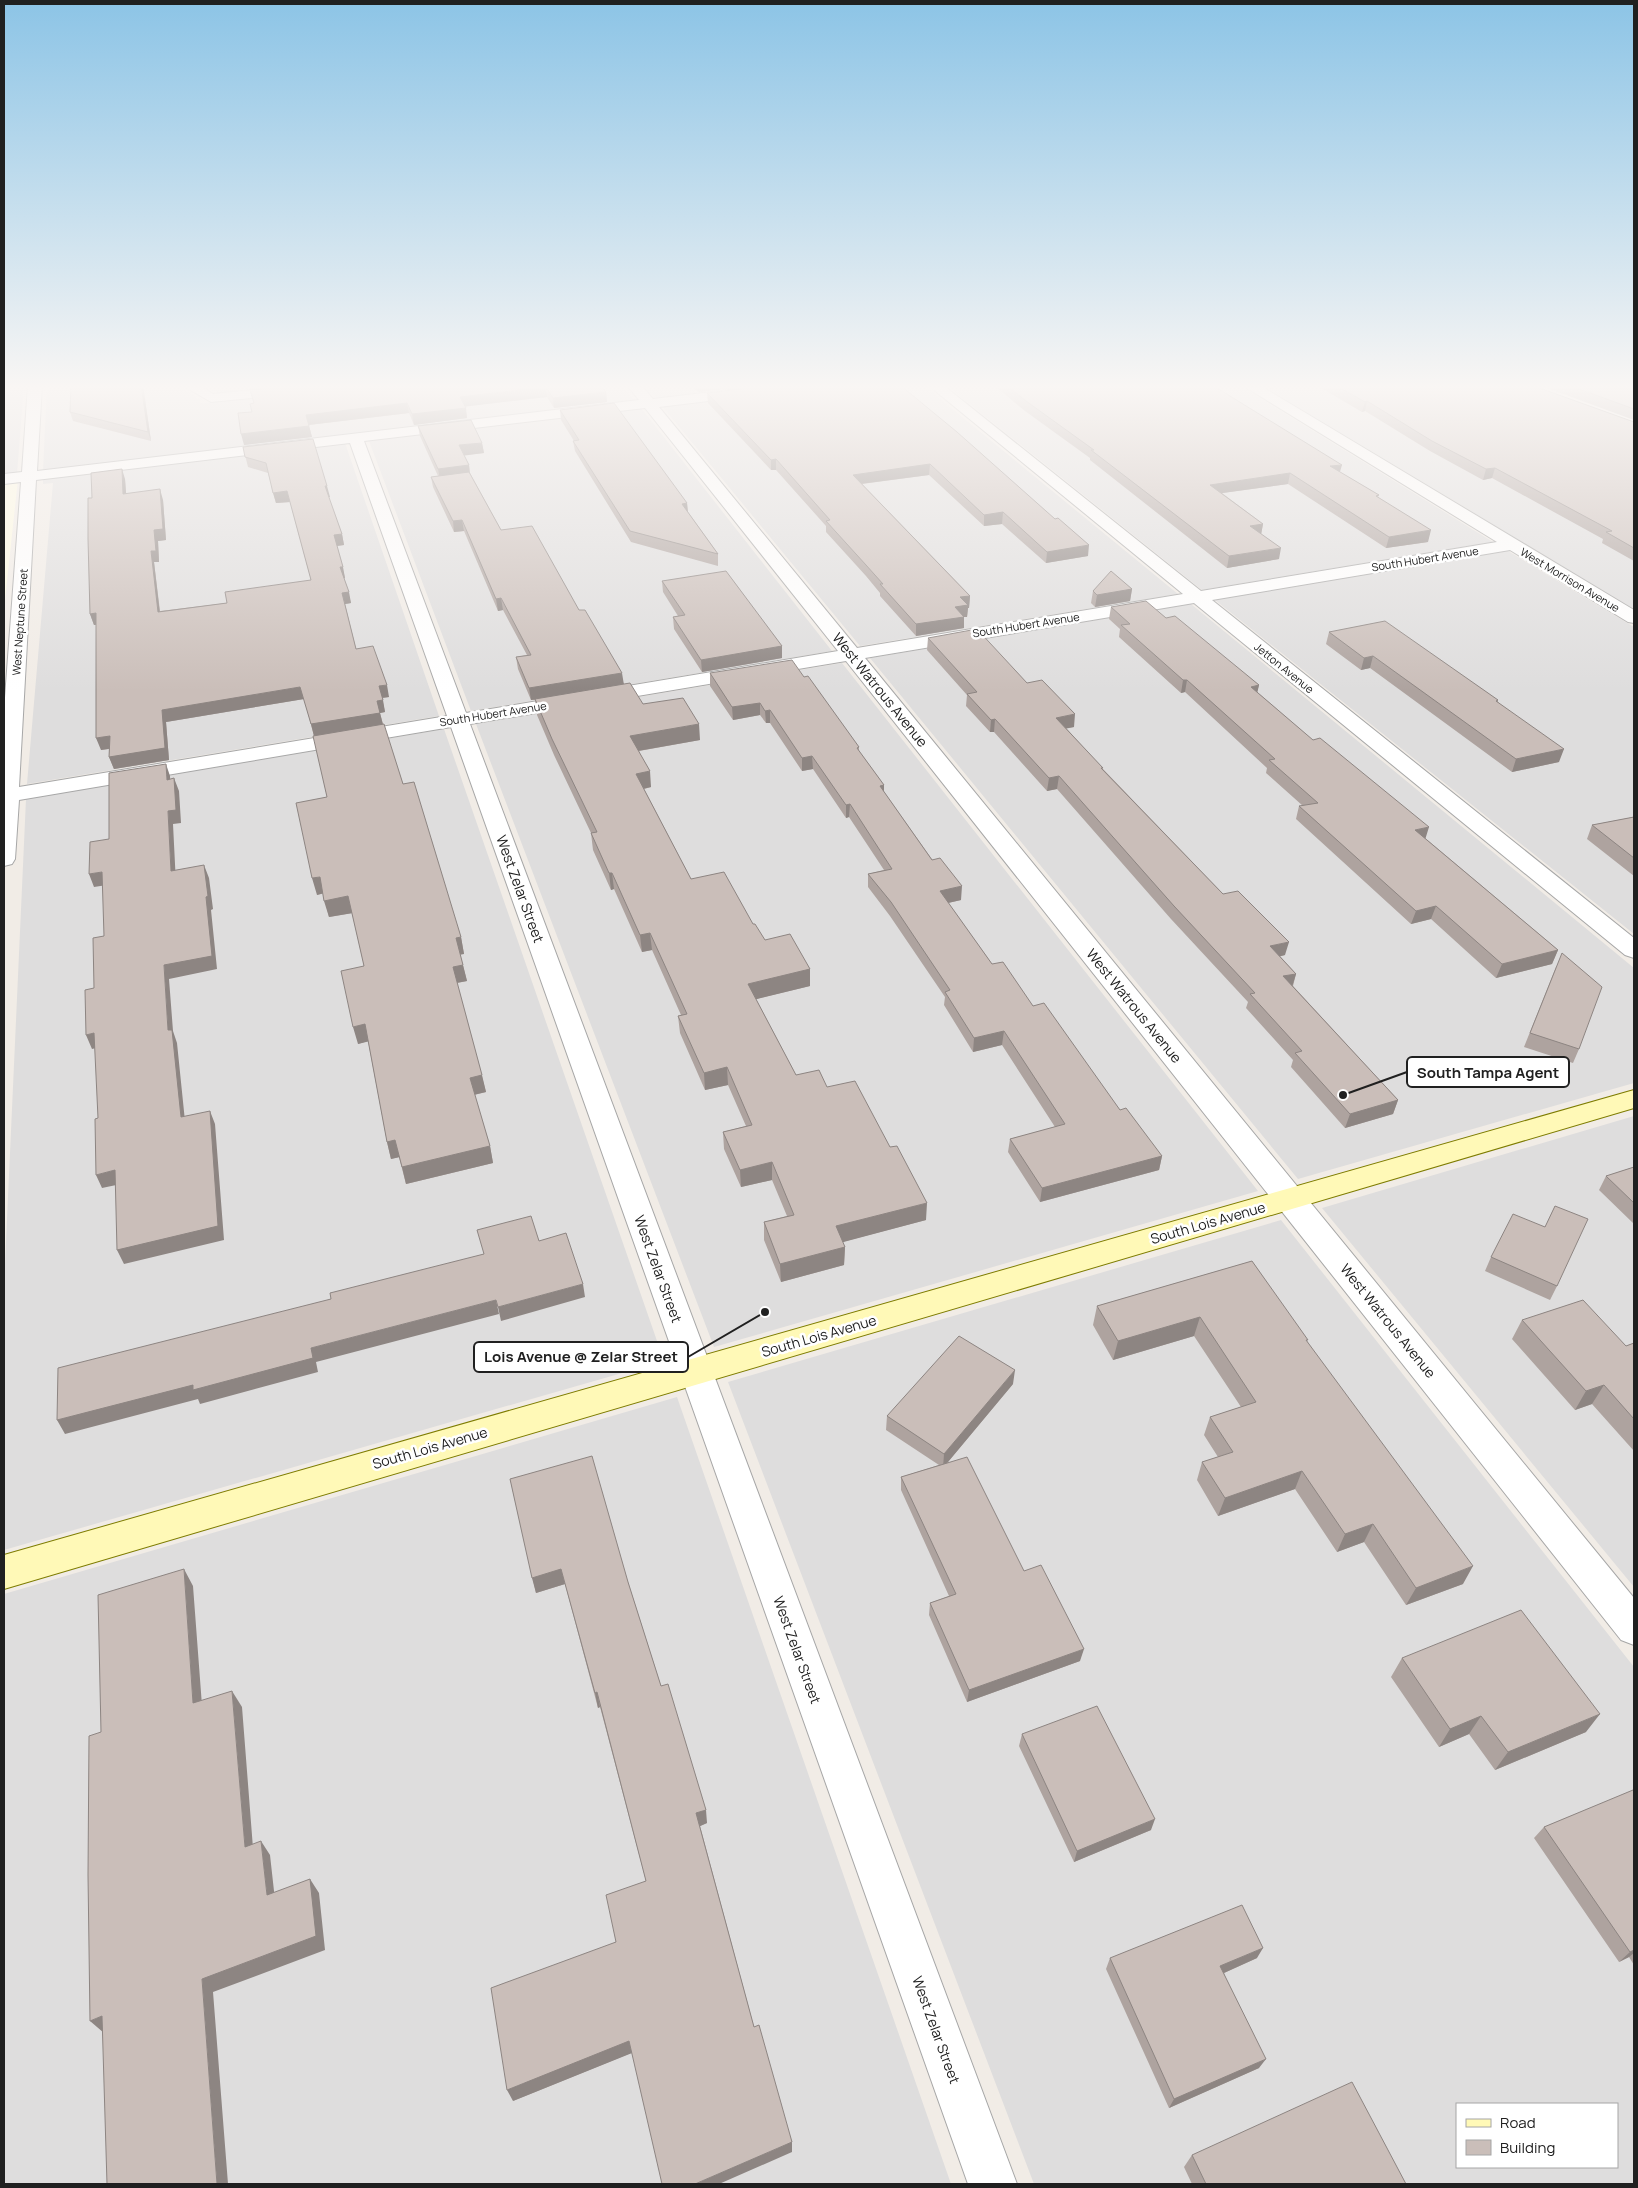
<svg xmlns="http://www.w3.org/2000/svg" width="1638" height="2188" viewBox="0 0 1638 2188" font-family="Manrope,sans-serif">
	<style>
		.residential { fill: #dedddd; fill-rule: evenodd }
		.education { fill: #fffbe1 }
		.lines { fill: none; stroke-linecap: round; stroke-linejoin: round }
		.street-casing { stroke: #a7a7a7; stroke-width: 2 }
		.secondary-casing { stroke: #7e7c00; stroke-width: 2 }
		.street { fill: #fff; fill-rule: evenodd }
		.secondary { fill: #fff9b7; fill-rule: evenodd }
		.wall { fill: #aea39f }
		.shaded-wall { fill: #8d8582 }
		.building { fill: #cabeb9; stroke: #8d8582 }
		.labels { text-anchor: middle; stroke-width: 5; stroke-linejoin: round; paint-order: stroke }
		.far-street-label { font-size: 11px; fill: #202020; stroke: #fff }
		.street-label { font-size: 14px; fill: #202020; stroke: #fff }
		.leader { fill: none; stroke: #202020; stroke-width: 2 }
		.callout-dot { fill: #202020; stroke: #fff; stroke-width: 2 }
		.callout { fill: #fff; stroke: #202020; stroke-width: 2 }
		.callout-label { font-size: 15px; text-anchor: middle; font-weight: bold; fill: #202020 }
	</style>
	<rect width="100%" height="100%" fill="#f1ece6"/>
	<path class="residential" d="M4 385H24L17 474 4 475Z
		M47 385H177L200 400V403H205L369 385H622L636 402 43 471Z
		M203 385H309L219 394Z
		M645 385H778L657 399Z
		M836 385H923L1178 594 860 646 662 406Z
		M946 385H1239L1493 542 1202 590Z
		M1261 385H1508L1634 432V609Z
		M641 408 832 651 471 711 369 441Z
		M345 443 439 716 27 784 53 483 43 484V479Z
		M1508 551 1634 627V934L1215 600Z
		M1191 604 1634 968V1083L1298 1179 870 658Z
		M842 663 1258 1191 714 1347 476 724Z
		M444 729 664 1361 4 1550V1286L26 799Z
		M1634 1116V1587L1322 1208Z
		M1281 1220 1634 1667V2184H1034L728 1382ZM1457 2104H1617V2167H1457Z
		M677 1397 951 2184H4V1594Z"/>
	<path class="education" d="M18 479 4 609V481Z"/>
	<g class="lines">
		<g class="street-casing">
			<path id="street" d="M28 385H42L37 471 639 400 627 385H641L653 399 771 385H814L807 389 659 407 857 648 1183 594 928 385H943L1201 591 1497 542 1242 385H1259L1634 610V623L1628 622 1510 550 1212 600 1634 938V958L1625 955 1194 603 865 658 1634 1598V1645L1621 1640 846 661 470 724 1017 2184H968L451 727 19 800 15 859 12 864 4 866V711L21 482 4 484V474L22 472ZM645 408 838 651 466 713 364 441ZM350 443 447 716 19 787 36 480Z
				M182 385H199L213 394 298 385H346L339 389 211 402Z"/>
		</g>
		<g class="secondary-casing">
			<path id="secondary" d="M1634 1090V1108L4 1589V1555Z"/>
		</g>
		<use href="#street" class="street"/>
		<use href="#secondary" class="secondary"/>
	</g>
	<path class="wall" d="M71 385H143L151 441 73 421 70 412Z
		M297 385H625L603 388 606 392 607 402 554 408 547 397 465 406 467 418 414 425 409 413 309 425 312 437 244 445 254 403Z
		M691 385H754L698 392Z
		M900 385 1088 556 1046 563 1002 524 984 526 929 475 862 484 970 596 969 608H968L967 617H964V628L916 636 880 596V593L866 576 826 532V526L776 470H771L708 403 707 393Z
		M994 385H1212L1340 472 1379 495 1378 497 1428 542 1386 548 1288 484 1222 493 1263 524 1261 534 1279 559 1227 568 1090 460V458L1025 411Z
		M1316 385H1531L1634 422V561L1602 543 1603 539 1492 478 1483 480 1430 451 1365 411 1362 412Z
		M1539 385H1634V420Z
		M560 410 687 503 688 512 718 554V566L631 542 575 451 573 441H574L561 420Z
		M418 426 482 443 484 453 464 455 469 465 470 473 501 530 579 610 624 684 643 704 700 740 639 751 651 787 644 789 691 879 753 924 765 940 810 969V986L756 999 796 1075 827 1087 926 1220 842 1242 845 1247 844 1265 781 1282 764 1240V1222L787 1216 772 1180 741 1187 724 1149 723 1132 746 1126 728 1085 705 1090 680 1033 678 1016 681 1015 652 950 642 952 614 889 611 890 593 850 591 833 554 755 537 715 535 700H531L518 669 516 657 527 655 503 610 498 611 464 531 454 532 433 487 431 477 438 476 420 436Z
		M243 447 330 497H328L342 534 344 545 337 546 345 578H344L351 603 345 604 356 649 389 697 382 698 385 712 380 713 383 724 403 784 461 937 464 954H460L467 981 457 983 486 1092 474 1095 490 1146 493 1163 406 1184 399 1157 391 1159 387 1142 368 1041 358 1044 364 966 352 913 329 917 323 893 317 895 327 797 314 736 304 699 166 722 169 760 114 769 109 757V749L101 750 96 625H94L90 614 92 498 125 479 126 494 163 500 166 540 158 541 159 562H154L160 611 227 603 311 580 290 502 276 503 268 473 248 467Z
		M662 581 782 646V658L702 672 674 629 673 617 678 616 663 592Z
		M1132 589 1130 601 1095 607 1091 603 1093 591Z
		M1111 607 1166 618 1259 685 1257 692 1425 838 1558 950 1552 964 1496 978 1431 919 1411 924 1296 819 1299 806H1303L1266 773 1267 768 1185 692 1181 693 1119 637 1120 629 1109 619Z
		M1329 632 1498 700V702L1559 762 1512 772 1370 668 1361 670 1326 644Z
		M928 638 1027 683 1074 727 1066 728 1103 769 1223 894 1285 955 1280 956 1296 974 1293 986 1398 1100 1393 1114 1345 1128 1291 1067 1293 1060 1246 1008 1248 1002 1171 919 1057 789 1047 791 994 732H990L966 706 967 695 927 650Z
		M710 673 859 747V751L884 785V792L961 900 948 903 992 964 1033 1006 1120 1110 1162 1156 1159 1170 1040 1202 1008 1152 1010 1139 1055 1127 1002 1045 973 1052 944 1005 945 997 890 916 868 887V874L884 870 849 817 846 818 813 769 802 771 770 723H766L760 715 733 720 710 686Z
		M1634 817V876L1587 839 1592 825Z
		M1556 967 1579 1049 1573 1063 1524 1047Z
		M1634 1167V1224L1599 1190 1606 1176Z
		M1555 1206 1557 1286 1550 1300 1485 1271 1491 1257 1545 1227Z
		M1252 1261 1307 1341 1463 1584 1406 1605 1364 1542 1337 1552 1295 1489 1218 1516 1197 1480 1202 1462 1218 1457 1204 1435 1210 1417 1241 1407 1194 1336 1113 1360 1093 1325 1097 1306Z
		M1522 1320 1626 1346 1634 1343V1451L1592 1404 1575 1410 1512 1339Z
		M1013 1384 947 1463 1024 1571 1080 1661 967 1702 929 1615 930 1603 949 1596 901 1490V1477L939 1465 886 1430 887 1416Z
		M510 1479 628 1582 661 1686 707 1823 700 1826 754 2027 792 2142V2152L631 2053 513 2101 616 1942 646 1881 600 1707 598 1708 565 1584 536 1593Z
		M1402 1658 1586 1732 1495 1770 1469 1734 1439 1747 1391 1677Z
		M1022 1734 1151 1830 1074 1862 1019 1746Z
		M1634 1791V1965L1629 1957 1619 1962 1534 1838 1544 1827Z
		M1110 1958H1257L1224 1973 1259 2068 1169 2108 1106 1969Z
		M1192 2155 1406 2184H1192L1184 2167Z"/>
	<path class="shaded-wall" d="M141 385H143L151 441 148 432Z
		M249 385H279L250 388Z
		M598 385H625L598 389Z
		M697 385H754L698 392Z
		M546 387 547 397 462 407 460 397Z
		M606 392 607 402 554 408 553 398Z
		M1367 401 1365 411 1362 412 1365 402Z
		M407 403 409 413 308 425 306 415Z
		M466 408 467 418 414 425 412 414Z
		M309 426 312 437 244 445 241 434Z
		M482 443 484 453 461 456 459 445Z
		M776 459V470H771V460Z
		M930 464 929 475 852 485 853 475Z
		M469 465 470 476 440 479 438 469Z
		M1342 465 1339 475 1330 466Z
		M1495 468 1492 478 1483 480 1486 469Z
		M122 469 125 479 127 505 123 494Z
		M1290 473 1288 484 1208 495 1210 485Z
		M325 486H327L330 497H327Z
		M160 489 163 500 166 540 158 541 159 562H154L161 623 158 612 151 551Z
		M287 491 290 502 276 503 273 493Z
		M687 503 688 514 682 504Z
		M1003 512 1002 524 984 526V515Z
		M462 520 464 531 454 532 453 521Z
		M1263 524 1261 535 1250 526Z
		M1431 530 1428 542 1386 548 1389 537Z
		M342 534 344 545 336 546 334 535Z
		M1089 545 1088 556 1046 563 1047 552Z
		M1281 548 1279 559 1227 568 1229 556Z
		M340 567H343L345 578 343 579Z
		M1132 589 1130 601 1095 607 1097 595Z
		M349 592 351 603 345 604 342 593Z
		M970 596 969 608H968L967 617H964V628L916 636V624L955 607 960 597Z
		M501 598 503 610 498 611 496 599Z
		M96 613 100 624 94 625 90 614Z
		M782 646V658L702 672 701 660Z
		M1373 656 1370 668 1361 670 1364 658Z
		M622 673 624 685 531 700 529 688Z
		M1183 680H1187L1185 692 1181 693Z
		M387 685 389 697 381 698 379 686Z
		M1259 685 1256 698 1251 687Z
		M300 687 304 699 166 722 169 760 114 769 109 757 162 710Z
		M383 700 385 712 380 713 383 725 314 736 311 724 377 701Z
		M760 703V715L733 720 732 707Z
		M770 710V723H766L765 711Z
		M1075 714 1074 727 1054 731 1056 718Z
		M995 719 994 732H990L991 720Z
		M699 724 700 740 632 752 630 736Z
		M110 736 114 748 101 750 96 738Z
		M1564 749 1559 762 1512 772 1516 759Z
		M812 756 813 769 802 771V758Z
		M166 764 170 776 171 793 167 780Z
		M650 771 651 787 638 790 636 774Z
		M1059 776 1057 789 1047 791 1049 778Z
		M174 778 179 791 181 823 173 824 176 884 171 871 168 811Z
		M884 785V798L880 786Z
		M850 804 849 817 846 818V805Z
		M1429 827 1425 840 1415 830Z
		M204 865 209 878 213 909 211 910 217 969 169 979 173 1031 177 1043 186 1131 181 1117 168 1030 164 965 206 897Z
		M102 872 107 885 94 887 89 874Z
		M609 873H612L614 889 611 890Z
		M320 877 325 893 317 895 312 878Z
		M962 886 961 900 939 905 940 891Z
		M348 896 353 913 329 917 324 901Z
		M1436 906 1431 919 1411 924 1416 911Z
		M650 933 652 950 642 952 640 935Z
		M461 937 464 954 459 955 456 938Z
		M1289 942 1285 955 1266 960 1270 946Z
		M1558 950 1552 964 1496 978 1502 964Z
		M463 965 467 981 456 983 453 967Z
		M810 969V986L749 1001 748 984Z
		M1296 974 1292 987 1283 976Z
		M365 1024 370 1041 358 1044 353 1027Z
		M1004 1031 1002 1045 973 1052 974 1038Z
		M94 1033 100 1047 92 1049 86 1035Z
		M727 1067 728 1085 705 1090 704 1073Z
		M482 1075 486 1092 473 1095 470 1078Z
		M1398 1100 1393 1114 1345 1128 1350 1114Z
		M210 1111 215 1124 224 1240 124 1264 117 1250Z
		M395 1140 400 1157 391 1159 387 1142Z
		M490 1146 493 1163 406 1184 402 1167Z
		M1162 1156 1159 1170 1040 1202 1042 1188Z
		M772 1162V1180L741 1187 740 1170Z
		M115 1170 121 1184 102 1188 96 1175Z
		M927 1203 926 1220 836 1244V1226Z
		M845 1247 844 1265 781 1282 780 1264Z
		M583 1284 585 1297 501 1321 498 1307Z
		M496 1300 499 1314 316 1362 318 1372 200 1404 198 1399 65 1434 57 1420 311 1348Z
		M1200 1317 1194 1336 1113 1360 1118 1341Z
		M1015 1370 1013 1384 943 1468 944 1454Z
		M1604 1385 1592 1404 1575 1410 1586 1391Z
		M1302 1471 1295 1489 1218 1516 1225 1498Z
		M1373 1524 1364 1542 1337 1552 1345 1534Z
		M1473 1566 1463 1584 1406 1605 1416 1588Z
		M184 1569 193 1586 203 1719 193 1703Z
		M561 1569 565 1584 536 1593 532 1578Z
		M1084 1649 1080 1661 967 1702 969 1690Z
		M232 1691 242 1707 254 1861 245 1847Z
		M597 1692 600 1707 598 1708 595 1693Z
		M1600 1714 1586 1732 1495 1770 1508 1752Z
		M1481 1716 1469 1734 1439 1747 1450 1729Z
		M706 1810 707 1823 698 1827 696 1813Z
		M1155 1819 1151 1830 1074 1862 1077 1851Z
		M261 1841 270 1855 276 1909 267 1895Z
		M310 1879 319 1893 325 1950 213 1992 228 2184H217L202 1979Z
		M1263 1948 1257 1958 1215 1977 1220 1966Z
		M1634 1950V1953L1629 1957 1619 1962 1630 1952Z
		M102 2016 104 2033 90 2021Z
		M629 2041 632 2053 513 2101 507 2090Z
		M1266 2059 1259 2068 1169 2108 1174 2099Z
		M792 2142V2152L719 2184H695Z"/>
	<path class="building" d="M71 385H141L148 432 70 412Z
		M297 385H601L606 392 553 398 546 387 460 397 466 408 412 414 407 403 306 415 309 426 241 434 238 413 252 412 250 404 254 403 250 390Z
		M773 385H900L957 432 1055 519 1058 518 1089 545 1047 552 1003 512 984 515 930 464 853 475 970 596 960 597 968 605 955 607 964 617 916 624 880 584H883L866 565 826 521 830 520 776 459 771 460 707 393Z
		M1006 385H1212L1342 465 1330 466 1379 495 1376 496 1431 530 1389 537 1290 473 1210 485 1263 524 1250 526 1281 548 1229 556 1091 450H1094L1026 401Z
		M1335 385H1531L1634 422V548L1606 532 1612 531 1495 468 1486 469 1432 441 1367 401 1365 402Z
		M1568 385H1634V409Z
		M614 403 687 503 682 504 718 554 630 531 573 441 579 440 560 410Z
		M471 420 482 443 459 445 469 465 438 469 418 426Z
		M313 439 327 486H325L342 534 334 535 343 567H340L349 592 342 593 356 649 373 646 387 685 379 686 383 700 377 701 380 713 311 724 300 687 162 710 165 748 109 757 110 736 96 738V613L90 614 88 539V498H92L91 473 122 469 123 494 160 489 163 529 154 530 156 551H151L158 612 227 603 225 592 311 580 287 491 273 493 266 463 245 457 243 447Z
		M469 472 501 530 532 526 579 610H585L622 673 529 688 516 657 531 655 501 598 496 599 462 520 453 521 431 477Z
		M726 571 782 646 701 660 673 617 685 615 662 581Z
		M1111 571 1132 589 1097 595 1093 591Z
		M1146 601 1166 618 1175 616 1259 685 1251 687 1313 740 1320 738 1429 827 1415 830 1558 950 1502 964 1436 906 1416 911 1299 806 1318 803 1269 760 1275 759 1187 680H1183L1121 625 1130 624 1111 607Z
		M1385 621 1498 700 1496 701 1564 749 1516 759 1373 656 1364 658 1329 632Z
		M977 629 1027 683 1042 680 1075 714 1056 718 1103 768H1101L1223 894 1238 891 1289 942 1270 946 1296 974 1283 976 1398 1100 1350 1114 1295 1053 1302 1051 1250 994 1255 993 1174 906 1059 776 1049 778 995 719 991 720 967 694 977 692 928 638Z
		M792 660 804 677 808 676 859 747 857 748 884 785 880 786 932 860 940 858 962 886 940 891 992 964 1003 962 1033 1006 1044 1003 1120 1110 1126 1108 1162 1156 1042 1188 1010 1139 1065 1124 1004 1031 974 1038 945 992 950 990 891 902 868 874 892 869 850 804 846 805 812 756 802 758 770 710 765 711 760 703 732 707 710 673Z
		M630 683 643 704 683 698 699 724 630 736 650 771 636 774 691 879 724 872 753 924H755L765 940 790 934 810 969 748 984 796 1075 819 1070 827 1087 855 1081 890 1147 897 1146 927 1203 836 1226 845 1247 780 1264 764 1222 794 1215 772 1162 740 1170 723 1132 752 1125 727 1067 704 1073 678 1016 687 1014 650 933 640 935 612 873H609L591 833 597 832 552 739 535 699Z
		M384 724 403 784 414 782 461 937 456 938 463 965 453 967 482 1075 470 1078 490 1146 402 1167 395 1140 387 1142 365 1024 353 1027 341 971 364 966 348 896 324 901 320 877 312 878 296 803 327 797 313 736Z
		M166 764 167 780 174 778 176 810 168 811 171 871 204 865 208 896 206 897 212 956 164 965 168 1030H172L181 1117 210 1111 218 1226 117 1250 115 1170 96 1175 95 1119 98 1118 94 1033 86 1035 85 990 94 988 93 938 104 936 102 872 89 874 90 842 109 839V773Z
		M1634 817V858L1592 825Z
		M1562 953 1602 987 1579 1049 1530 1033Z
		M1634 1167V1203L1606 1176Z
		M1555 1206 1588 1219 1557 1286 1491 1257 1513 1214 1545 1227Z
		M531 1216 539 1241 566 1233 583 1284 498 1307 496 1300 311 1348 313 1358 193 1390V1385L57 1420 58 1368 331 1299 330 1293 484 1254 477 1230Z
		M1252 1261 1308 1340H1306L1473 1566 1416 1588 1373 1524 1345 1534 1302 1471 1225 1498 1202 1462 1233 1452 1210 1417 1256 1402 1200 1317 1118 1341 1097 1306Z
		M1583 1300 1626 1346 1634 1343V1419L1604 1385 1586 1391 1522 1320Z
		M959 1336 1015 1370 944 1454 887 1416Z
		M592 1456 628 1582 661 1686 668 1684 706 1810 696 1813 754 2027 759 2025 792 2142 695 2184H662L629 2041 507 2090 491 1988 616 1942 606 1895 646 1881 597 1692 595 1693 561 1569 532 1578 510 1479Z
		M967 1457 1024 1571 1041 1565 1084 1649 969 1690 930 1603 956 1594 901 1477Z
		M184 1569 193 1703 232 1691 245 1847 261 1841 267 1895 310 1879 316 1936 202 1979 217 2184H107L102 2016 90 2021 88 1875 89 1736 101 1732 98 1595Z
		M1521 1610 1600 1714 1508 1752 1481 1716 1450 1729 1402 1658Z
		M1097 1706 1155 1819 1077 1851 1022 1734Z
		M1633 1790 1634 1791V1950L1630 1952 1544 1827Z
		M1242 1905 1263 1948 1220 1966 1266 2059 1174 2099 1110 1958Z
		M1352 2082 1406 2184H1206L1192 2155Z"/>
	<linearGradient id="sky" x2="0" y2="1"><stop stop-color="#8cc4e6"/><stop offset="0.56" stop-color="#f9f6f4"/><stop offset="1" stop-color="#f9f6f4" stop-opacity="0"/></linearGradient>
	<rect width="1638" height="691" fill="url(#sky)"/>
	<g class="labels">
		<g class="far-street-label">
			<text transform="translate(1425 559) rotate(-9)" y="4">South Hubert Avenue</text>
			<text transform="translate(1570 580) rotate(31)" y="4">West Morrison Avenue</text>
			<text transform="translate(20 622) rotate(-86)" y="4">West Neptune Street</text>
			<text transform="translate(1026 625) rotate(-9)" y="4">South Hubert Avenue</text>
			<text transform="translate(1284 668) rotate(39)" y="4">Jetton Avenue</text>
			<text transform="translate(493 714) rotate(-9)" y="4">South Hubert Avenue</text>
		</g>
		<g class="street-label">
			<text transform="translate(880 690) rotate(51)" y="5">West Watrous Avenue</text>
			<text transform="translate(520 889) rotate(70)" y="5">West Zelar Street</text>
			<text transform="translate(1134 1006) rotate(51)" y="5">West Watrous Avenue</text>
			<text transform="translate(1208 1223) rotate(-16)" y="5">South Lois Avenue</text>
			<text transform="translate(658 1269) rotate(70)" y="5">West Zelar Street</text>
			<text transform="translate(1388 1321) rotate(51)" y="5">West Watrous Avenue</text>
			<text transform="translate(819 1336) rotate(-16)" y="5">South Lois Avenue</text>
			<text transform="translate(430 1448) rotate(-16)" y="5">South Lois Avenue</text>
			<text transform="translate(797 1650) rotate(70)" y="5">West Zelar Street</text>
			<text transform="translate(936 2030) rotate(70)" y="5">West Zelar Street</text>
		</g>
	</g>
	<path class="leader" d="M1343 1095L1407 1072M765 1312L688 1357"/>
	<g class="callout-dot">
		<circle cx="1343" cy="1095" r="5"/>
		<circle cx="765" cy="1312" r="5"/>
	</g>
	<g class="callout">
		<rect x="1407" y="1057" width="162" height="30" rx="5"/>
		<rect x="474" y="1342" width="214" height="30" rx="5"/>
	</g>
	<g class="callout-label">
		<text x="1488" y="1078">South Tampa Agent</text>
		<text x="581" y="1362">Lois Avenue @ Zelar Street</text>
	</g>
	<rect width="1638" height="2188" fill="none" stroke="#202020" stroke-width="10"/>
	<rect x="1456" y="2103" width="162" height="65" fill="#ffffff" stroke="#a6a6a6"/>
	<rect x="1466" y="2119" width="25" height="8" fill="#fff9b7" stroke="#a6a6a6"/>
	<text x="1500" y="2128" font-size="15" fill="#202020">Road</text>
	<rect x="1466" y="2140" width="25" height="15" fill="#cabeb9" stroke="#a6a6a6"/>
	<text x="1500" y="2153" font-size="15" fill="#202020">Building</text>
</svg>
